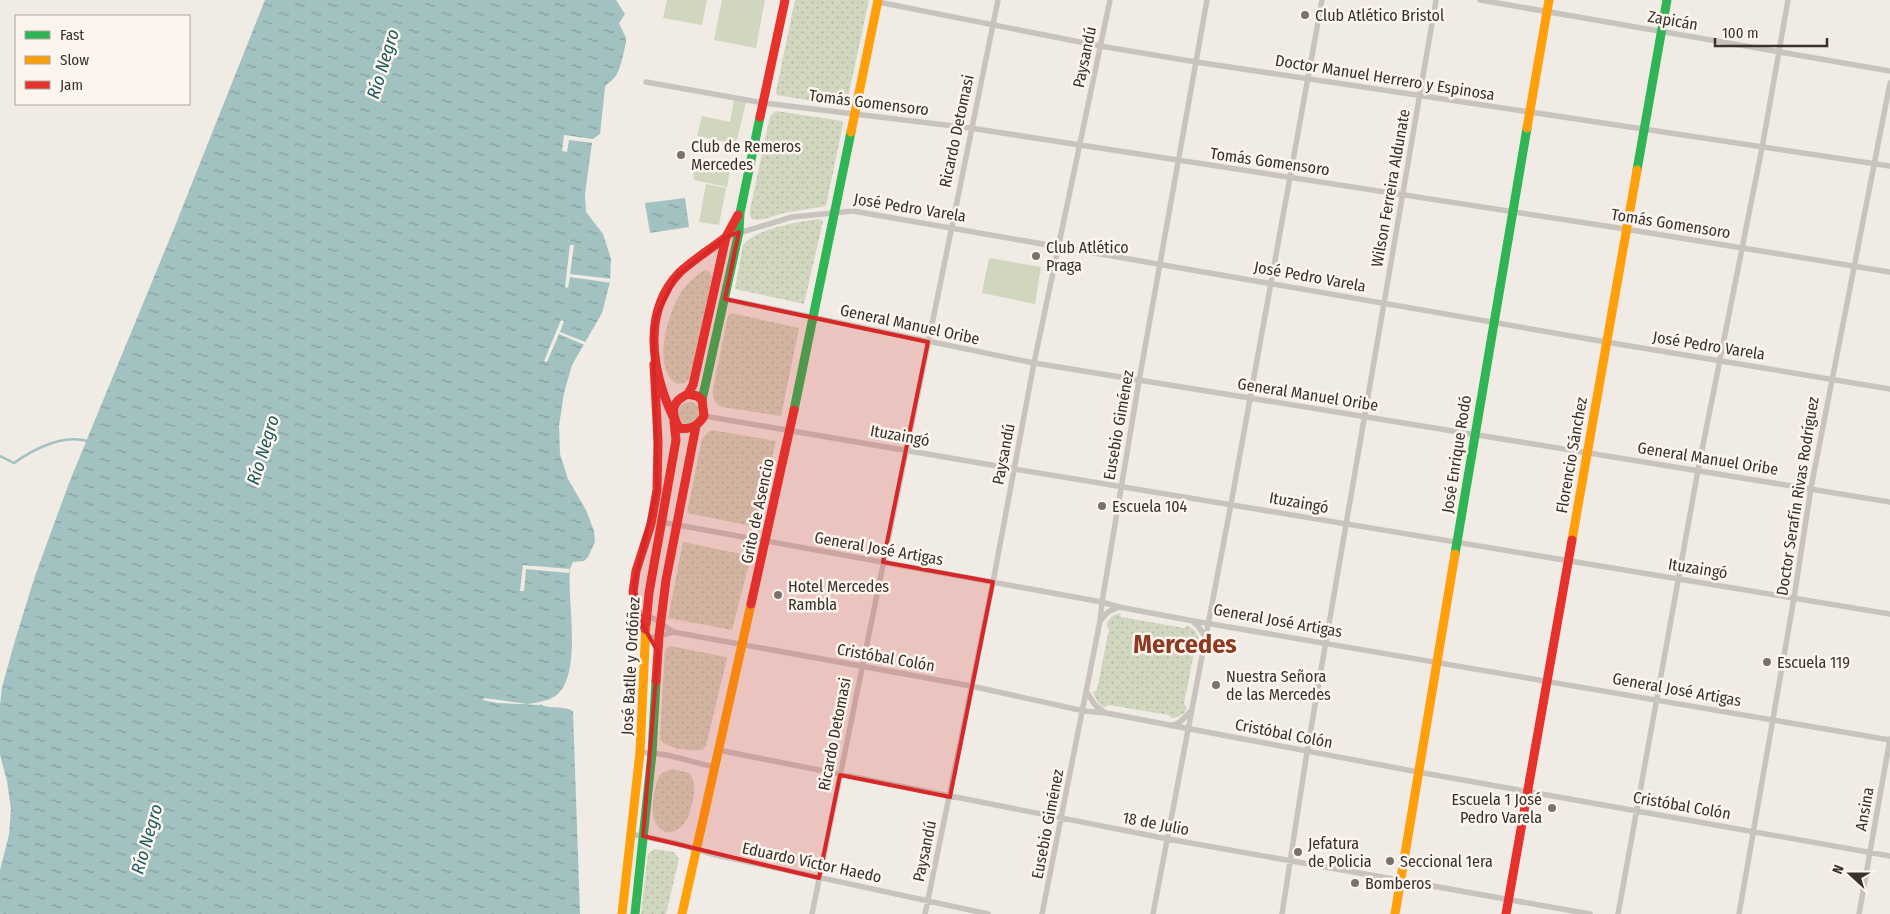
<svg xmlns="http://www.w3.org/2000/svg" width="1890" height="914" viewBox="0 0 1890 914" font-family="'Fira Sans Condensed',sans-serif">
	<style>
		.green { fill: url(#green-dots) }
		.pitch { fill: #d1d6bf }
		.water { fill: url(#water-ripples) }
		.pier { fill: #f0ebe5 }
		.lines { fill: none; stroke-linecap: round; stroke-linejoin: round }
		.stream { stroke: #a1c2c1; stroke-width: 2.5 }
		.street { stroke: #c9c3be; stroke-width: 5.5 }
		.fast { stroke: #30b455; stroke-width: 9 }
		.slow { stroke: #ff9f0a; stroke-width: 9 }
		.jam { stroke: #e5322d; stroke-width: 9 }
		.marked { fill: #d62828; fill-opacity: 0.2; stroke: #d62828; stroke-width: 4; stroke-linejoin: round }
		.poi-dot { fill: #7a716c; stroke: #fbf5ee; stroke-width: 2 }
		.labels { text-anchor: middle; stroke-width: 5; stroke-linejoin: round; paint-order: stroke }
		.poi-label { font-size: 16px; fill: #3b302b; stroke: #fbf5ee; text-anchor: start }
		.street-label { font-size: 16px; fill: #3b302b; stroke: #fbf5ee }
		.water-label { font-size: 18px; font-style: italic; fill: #1f5a5e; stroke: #fbf5ee }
		.town-label { font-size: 26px; font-weight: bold; fill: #8c3b22; stroke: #fbf5ee }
	</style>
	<defs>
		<pattern id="green-dots" width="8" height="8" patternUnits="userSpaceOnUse" patternTransform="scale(1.25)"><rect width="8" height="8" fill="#d1d6bf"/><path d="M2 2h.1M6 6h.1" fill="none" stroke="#b4b8a4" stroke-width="1.8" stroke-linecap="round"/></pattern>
		<pattern id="water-ripples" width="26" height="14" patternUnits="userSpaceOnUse" patternTransform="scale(1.25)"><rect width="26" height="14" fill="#a1c2c1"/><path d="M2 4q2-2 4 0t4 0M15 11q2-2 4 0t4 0" fill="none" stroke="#849e9d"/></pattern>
	</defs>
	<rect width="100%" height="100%" fill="#f0ebe5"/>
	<path class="green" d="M795 0H869L847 102 842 106 777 95 776 92Z
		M776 111 842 121 843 124 826 206 784 213 764 219 754 220 750 216V210L770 116Z
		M819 219 823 221 804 304 735 289 743 245C756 228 799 222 819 219Z
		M704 270 709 271 712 277 691 377 685 383 677 384C652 370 667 317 678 298 684 286 694 277 704 270Z
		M731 313 799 328 781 416 722 407C714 403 712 397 713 388L728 316Z
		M678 413a11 11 0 1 1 22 0a11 11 0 1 1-22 0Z
		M712 430 776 441 756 527 687 513 702 439 708 432Z
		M683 542 751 556 732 630 668 618Z
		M1120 613 1121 617 1184 628 1187 626C1195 628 1198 634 1199 641L1196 642 1184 704 1187 708C1183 715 1180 717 1172 718L1169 715 1109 705 1104 707 1098 703 1093 692 1097 690 1109 629 1106 624 1112 616Z
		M670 646 726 657 727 658 706 746 702 750C691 751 667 750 660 739L665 650Z
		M672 769 690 773C697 787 694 797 690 811 686 828 666 843 655 822 650 814 654 785 659 777 662 772 667 770 672 769Z
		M654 849 674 852 679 859 666 914H641L648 854Z"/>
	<path class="pitch" d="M667 0H707L702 25 663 18Z
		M722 0H765L756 48 714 40Z
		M734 100 746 102 736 144 697 136 702 116 730 122Z
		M695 157 731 164 727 187 694 180 693 170Z
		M706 184 726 188 719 225 699 222Z
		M989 258 1041 267 1035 304 982 293Z"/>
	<path class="water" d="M265 0H616L625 14 619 23 626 38V42C624 51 620 73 614 78 611 82 608 82 605 87L600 134 593 139 592 143 585 194 586 212 603 234 611 259 610 282 602 313 572 365 564 393 559 426 560 454 568 479 586 510 594 531 595 542 588 557 584 561 573 562 570 569C567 600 582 671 558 694 552 699 547 700 540 702V704C550 710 563 705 573 711L580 914H0V870L9 835 11 809 7 781 0 755V705L2 687 16 637 35 576 69 483 175 226Z
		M685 198 689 227 650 233 645 203Z"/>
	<path class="pier" d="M564 135 593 139 598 140 594 143 569 140 567 152 562 151Z
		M570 245H574L570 274 613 279 612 283 570 277 568 288 565 287Z
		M561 320 564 321 560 332 588 343 587 346 559 334 547 362 544 361Z
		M523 565 570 569 569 573 526 569 524 591H520Z
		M484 698 528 704 540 702V705L497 703 483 700Z"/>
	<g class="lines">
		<path class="stream" d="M0 456 14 463C35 448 65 433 91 442"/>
		<path class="street" d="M1480 0 1890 71
			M878 2 1100 46 1196 62 1890 166
			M646 82 764 103 970 128 1625 229 1890 272
			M726 237 792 217 853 211 1606 342 1890 389
			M725 299 1034 363 1890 502
			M704 416 1015 469 1890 614
			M661 522 1102 602 1119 607 1188 620 1890 740
			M647 619 653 618 673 632
			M1101 620 1108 612 1119 607
			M1192 621 1198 626 1206 638
			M646 635 652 638 673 632 971 686 1084 711 1106 713 1418 772 1890 856
			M1088 694 1095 705 1104 712
			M1171 726 1180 722 1191 711
			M718 750 1168 839 1590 914
			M640 752 667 755 714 767
			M631 834 675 843 716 855 988 914
			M812 914 998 0
			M925 914 993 582 1034 363 1110 0
			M1042 914 1100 621 1102 602 1139 381 1207 0
			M1153 914 1231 504 1322 0
			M1282 914 1307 752 1436 0
			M1618 914 1698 470 1762 148 1788 0
			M1739 914 1794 598 1811 488 1890 83
			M1859 914 1890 739"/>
		<path class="fast" d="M1637 170 1667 0
			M702 400 739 232 740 213 760 117
			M794 410 851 132
			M1455 554 1527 128
			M635 914 652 753 656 681"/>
		<path class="slow" d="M1527 128 1549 0
			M851 132 878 0
			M1572 540 1637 170
			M622 914 640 752 646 624
			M682 914 751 604
			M1395 914 1455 554"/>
		<path class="jam" d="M760 117 785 0
			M688 394 693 385 726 237 738 215
			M688 394 697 396 702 400 704 416C698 426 691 430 679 428 671 413 670 402 688 394Z
			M673 417C652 371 641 312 680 272 694 259 711 249 726 237
			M751 604 794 410
			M646 624 649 593 676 440 674 422
			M645 629 638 615 633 592 636 571 651 524 657 490 658 442 654 364
			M656 681 659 636 666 580 696 426
			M1506 914 1572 540"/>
	</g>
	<path class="marked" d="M739 232 725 299 928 342 883 562 993 582 950 797 840 775 819 878 643 836 658 652 638 617 634 584 657 489 653 334 656 317 676 277 726 237Z"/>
	<g class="poi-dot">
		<circle cx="1305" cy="15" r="5"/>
		<circle cx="681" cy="155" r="5"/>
		<circle cx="1036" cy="256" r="5"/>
		<circle cx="1102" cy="506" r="5"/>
		<circle cx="778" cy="595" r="5"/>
		<circle cx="1767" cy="662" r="5"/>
		<circle cx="1216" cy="685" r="5"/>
		<circle cx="1552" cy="808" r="5"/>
		<circle cx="1298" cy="852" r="5"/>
		<circle cx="1390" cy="861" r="5"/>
		<circle cx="1355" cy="883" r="5"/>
	</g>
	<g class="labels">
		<g class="poi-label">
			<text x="1315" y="21">Club Atlético Bristol</text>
			<text x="691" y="152">Club de Remeros<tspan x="691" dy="18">Mercedes</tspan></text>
			<text x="1046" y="253">Club Atlético<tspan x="1046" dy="18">Praga</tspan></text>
			<text x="1112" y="512">Escuela 104</text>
			<text x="788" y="592">Hotel Mercedes<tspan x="788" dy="18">Rambla</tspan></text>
			<text x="1777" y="668">Escuela 119</text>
			<text x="1226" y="682">Nuestra Señora<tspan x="1226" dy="18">de las Mercedes</tspan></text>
			<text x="1542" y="805" text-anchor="end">Escuela 1 José<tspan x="1542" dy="18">Pedro Varela</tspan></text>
			<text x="1308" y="849">Jefatura<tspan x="1308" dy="18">de Policia</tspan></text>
			<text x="1400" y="867">Seccional 1era</text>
			<text x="1365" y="889">Bomberos</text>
		</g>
		<g class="street-label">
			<text transform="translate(1673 20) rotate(10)" y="6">Zapicán</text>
			<text transform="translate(1084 57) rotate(-78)" y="6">Paysandú</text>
			<text transform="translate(1385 77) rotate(9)" y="6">Doctor Manuel Herrero y Espinosa</text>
			<text transform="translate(869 102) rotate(7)" y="6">Tomás Gomensoro</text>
			<text transform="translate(956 131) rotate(-78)" y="6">Ricardo Detomasi</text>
			<text transform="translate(1270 161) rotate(8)" y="6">Tomás Gomensoro</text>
			<text transform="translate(1390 188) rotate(-80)" y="6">Wilson Ferreira Aldunate</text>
			<text transform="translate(910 207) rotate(9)" y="6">José Pedro Varela</text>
			<text transform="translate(1671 223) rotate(9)" y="6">Tomás Gomensoro</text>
			<text transform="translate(1310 276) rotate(10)" y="6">José Pedro Varela</text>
			<text transform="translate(910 324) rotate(12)" y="6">General Manuel Oribe</text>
			<text transform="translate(1709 345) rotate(9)" y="6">José Pedro Varela</text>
			<text transform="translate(1308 394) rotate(9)" y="6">General Manuel Oribe</text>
			<text transform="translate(1118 425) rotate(-80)" y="6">Eusebio Giménez</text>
			<text transform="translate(900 435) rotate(10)" y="6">Ituzaingó</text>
			<text transform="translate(1003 454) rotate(-79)" y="6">Paysandú</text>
			<text transform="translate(1456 454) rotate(-81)" y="6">José Enrique Rodó</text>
			<text transform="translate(1571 455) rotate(-80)" y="6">Florencio Sánchez</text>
			<text transform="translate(1708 458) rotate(9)" y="6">General Manuel Oribe</text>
			<text transform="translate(1797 496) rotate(-81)" y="6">Doctor Serafín Rivas Rodríguez</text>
			<text transform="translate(1299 502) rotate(10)" y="6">Ituzaingó</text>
			<text transform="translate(757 511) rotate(-78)" y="6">Grito de Asencio</text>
			<text transform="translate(879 548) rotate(10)" y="6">General José Artigas</text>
			<text transform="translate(1698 568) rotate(9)" y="6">Ituzaingó</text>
			<text transform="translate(1278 620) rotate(10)" y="6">General José Artigas</text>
			<text transform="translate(886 657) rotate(10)" y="6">Cristóbal Colón</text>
			<text transform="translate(630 666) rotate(-87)" y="6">José Batlle y Ordóñez</text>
			<text transform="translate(1677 689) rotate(10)" y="6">General José Artigas</text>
			<text transform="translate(1284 733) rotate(11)" y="6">Cristóbal Colón</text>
			<text transform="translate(834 734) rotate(-79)" y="6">Ricardo Detomasi</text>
			<text transform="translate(1682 805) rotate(10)" y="6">Cristóbal Colón</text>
			<text transform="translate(1864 809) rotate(-80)" y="6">Ansina</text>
			<text transform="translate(1156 823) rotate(11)" y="6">18 de Julio</text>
			<text transform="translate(1047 824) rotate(-79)" y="6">Eusebio Giménez</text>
			<text transform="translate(924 851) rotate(-78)" y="6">Paysandú</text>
			<text transform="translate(812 862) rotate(12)" y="6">Eduardo Víctor Haedo</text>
		</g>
		<g class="water-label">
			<text transform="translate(383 64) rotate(-73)" y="6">Río Negro</text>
			<text transform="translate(263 450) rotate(-73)" y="6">Río Negro</text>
			<text transform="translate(147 839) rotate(-74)" y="6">Río Negro</text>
		</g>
		<g class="town-label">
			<text x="1185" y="653">Mercedes</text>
		</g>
	</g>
	<rect x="15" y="15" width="175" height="90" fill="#fbf5ee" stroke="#aea6a0"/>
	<rect x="25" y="31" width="25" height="8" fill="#30b455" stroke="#aea6a0"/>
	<text x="60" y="40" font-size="15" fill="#3b302b">Fast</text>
	<rect x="25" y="56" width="25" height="8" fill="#ff9f0a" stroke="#aea6a0"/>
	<text x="60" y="65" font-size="15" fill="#3b302b">Slow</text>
	<rect x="25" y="81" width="25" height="8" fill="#e5322d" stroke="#aea6a0"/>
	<text x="60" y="90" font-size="15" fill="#3b302b">Jam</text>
	<g transform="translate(1850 874) rotate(291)" stroke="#fbf5ee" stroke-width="4" paint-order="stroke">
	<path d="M0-4L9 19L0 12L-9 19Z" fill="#3b302b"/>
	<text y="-8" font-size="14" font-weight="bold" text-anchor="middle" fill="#3b302b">N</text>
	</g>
	<path d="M1715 38v8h112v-8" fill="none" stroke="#3b302b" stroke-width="2.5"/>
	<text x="1722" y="38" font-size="15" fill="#3b302b" stroke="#fbf5ee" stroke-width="4" paint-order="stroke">100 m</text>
</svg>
